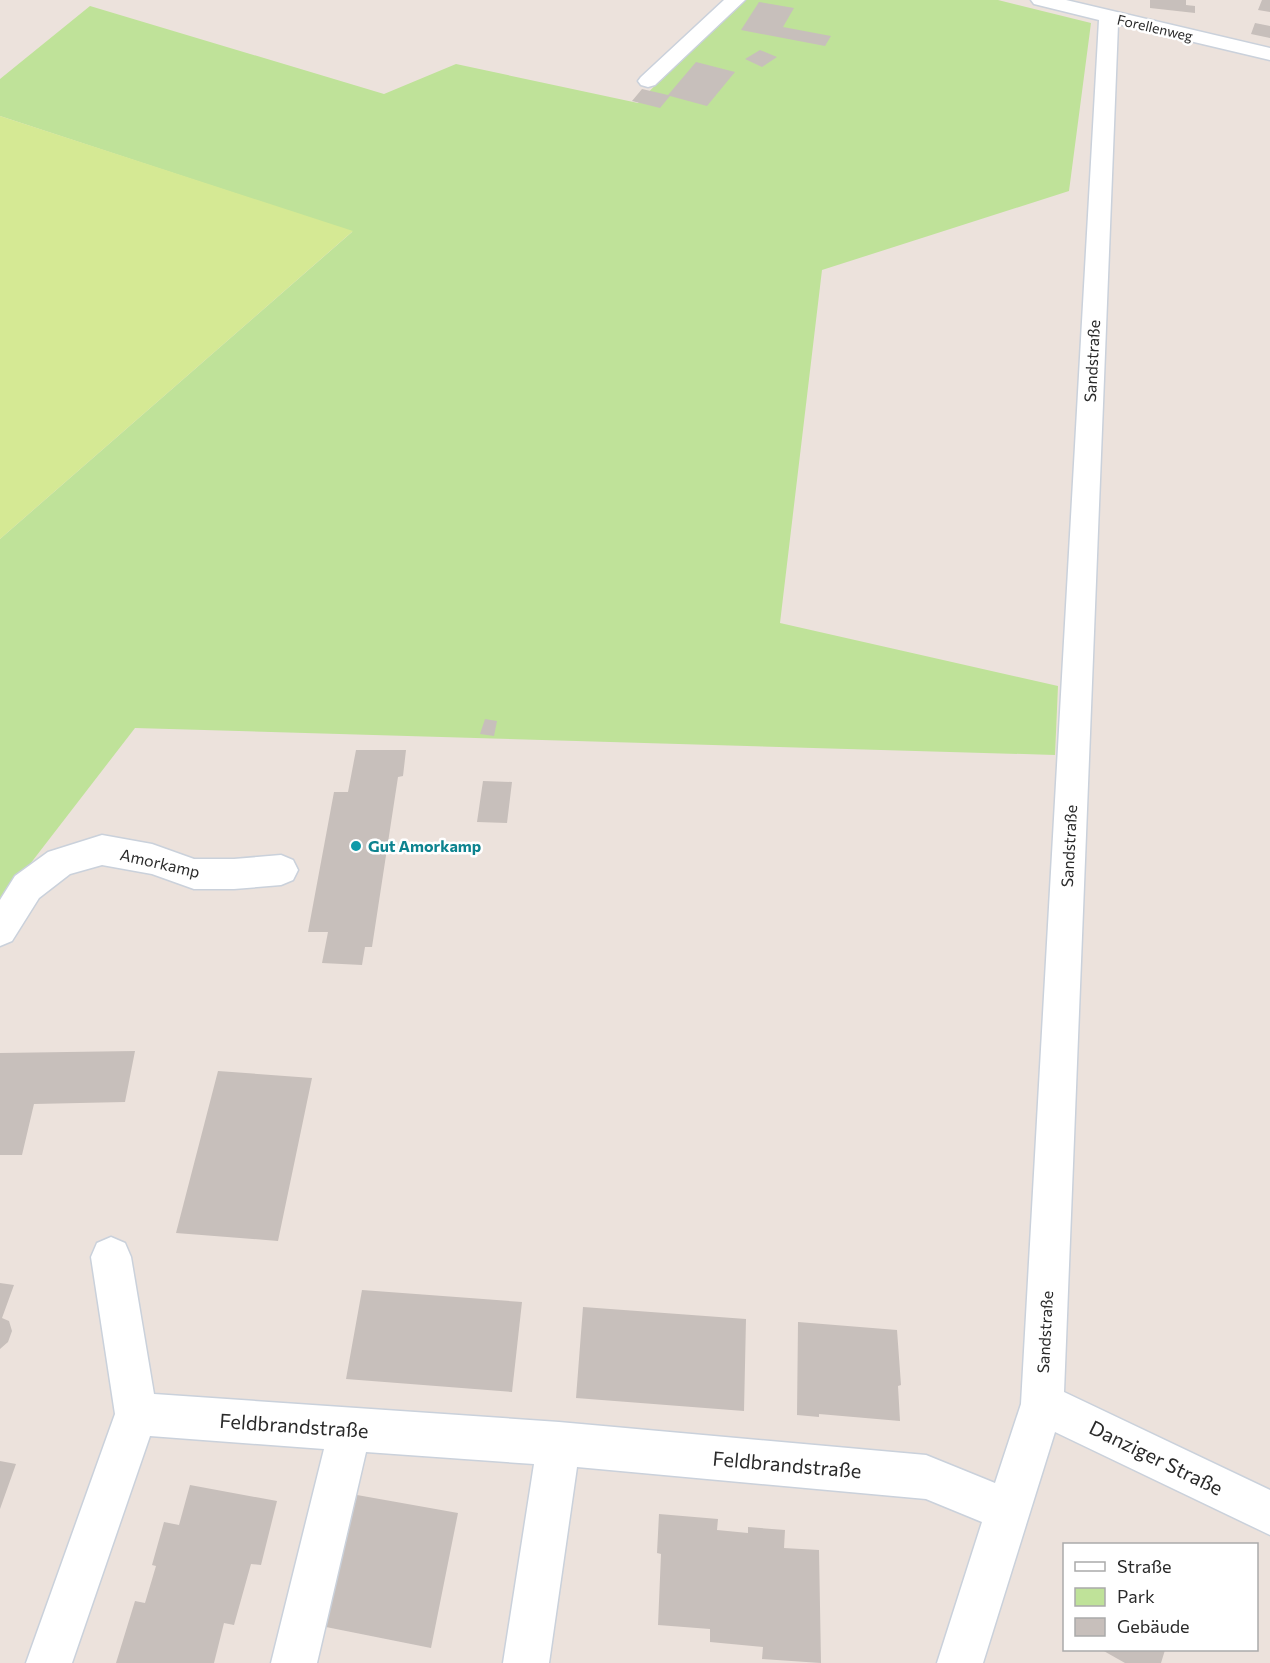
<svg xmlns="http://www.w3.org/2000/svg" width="1270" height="1663" viewBox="0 0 1270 1663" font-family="Commissioner,sans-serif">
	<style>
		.green { fill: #bfe299 }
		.pitch { fill: #d5e994 }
		.building { fill: #c7bfbb }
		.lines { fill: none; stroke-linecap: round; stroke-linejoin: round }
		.minor-casing { stroke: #cad1db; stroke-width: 3 }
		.minor { fill: #fff; fill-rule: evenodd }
		.culture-dot { fill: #0f9aa8; stroke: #fff; stroke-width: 2 }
		.labels { text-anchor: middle; stroke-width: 5; stroke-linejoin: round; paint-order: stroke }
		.far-street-label { font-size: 14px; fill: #2a2a2a; stroke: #fff }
		.street-label { font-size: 16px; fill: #2a2a2a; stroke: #fff }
		.culture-label { font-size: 16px; font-weight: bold; fill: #0d838f; stroke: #fff; text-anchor: start }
		.near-street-label { font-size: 20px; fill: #2a2a2a; stroke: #fff }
	</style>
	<rect width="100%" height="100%" fill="#ece2dc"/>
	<path class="green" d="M738 0H998L1091 23 1069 191 822 270 780 623 1058 686 1055 755 135 728 0 903V539L352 232 0 116V79L90 6 384 94 456 64 638 103Z"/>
	<path class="pitch" d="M0 116 353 231 0 539Z"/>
	<path class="building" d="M1150 0H1186V5L1195 6V13L1150 8Z
		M1262 0H1270V12L1258 10Z
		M759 2 794 8 783 27 831 36 825 46 741 30Z
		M1255 23 1270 26V38L1251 34Z
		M760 50 777 57 762 67 745 59Z
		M696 62 735 72 707 106 670 96 660 108 632 101 642 89 668 95Z
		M485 719 497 721 494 736 480 734Z
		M356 750H406L403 776 398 777 372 947H365L362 965 322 963 328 932H308L334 792H348Z
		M483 781 512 782 507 823 477 822Z
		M135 1051 125 1102 34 1104 22 1155H0V1053Z
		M218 1071 312 1078 278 1241 176 1233Z
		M0 1283 14 1285 2 1318 9 1321 12 1331 8 1342 0 1349Z
		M362 1290 522 1302 512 1392 346 1379Z
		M583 1307 746 1319 744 1411 576 1398Z
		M798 1322 897 1330 901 1385 898 1386 900 1421 819 1414V1417L797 1415Z
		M0 1461 16 1464 0 1509Z
		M190 1485 277 1501 261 1565 251 1564 234 1625 224 1623 214 1663H116L135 1601 145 1603 156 1566 152 1565 164 1522 179 1525Z
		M357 1495 458 1513 431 1648 326 1627Z
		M659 1514 718 1519 717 1530 748 1533V1527L785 1530 784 1548 819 1550 821 1663 762 1659 763 1647 710 1642V1629L658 1625 661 1554 657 1553Z
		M1102 1650H1165L1161 1663H1125Z"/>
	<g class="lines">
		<g class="minor-casing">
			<path id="minor" d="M724 0H745L655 85 648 87 641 85 638 81 641 77Z
				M1031 0H1066L1270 48V60L1118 24 1064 1392 1270 1490V1535L1055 1432 983 1663H937L982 1522 926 1499 577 1467 549 1663H503L534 1464 366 1452 317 1663H271L324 1449 150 1436 72 1663H26L115 1414 91 1257 97 1243 111 1237 125 1243 131 1257 154 1394 559 1422 926 1455 995 1483 1021 1404 1099 20 1034 4Z
				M102 835 152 844 194 859H234L281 855 293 860 298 870 293 880 281 885 234 889H194L152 874 102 865 70 874 39 898 12 941 0 946V900L15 876 48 852Z"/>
		</g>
		<use href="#minor" class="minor"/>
	</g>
	<circle class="culture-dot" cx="356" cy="846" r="6"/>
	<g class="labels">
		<g class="far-street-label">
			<text transform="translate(1155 28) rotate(13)" y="5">Forellenweg</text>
		</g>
		<g class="street-label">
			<text transform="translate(1092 361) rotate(-87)" y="6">Sandstraße</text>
			<text transform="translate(1069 846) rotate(-87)" y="6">Sandstraße</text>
			<text transform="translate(160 863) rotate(13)" y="6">Amorkamp</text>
			<text transform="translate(1045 1332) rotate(-87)" y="6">Sandstraße</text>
		</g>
		<g class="culture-label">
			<text x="368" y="852">Gut Amorkamp</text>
		</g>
		<g class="near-street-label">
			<text transform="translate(294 1426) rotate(4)" y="7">Feldbrandstraße</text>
			<text transform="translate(1156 1458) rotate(26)" y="7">Danziger Straße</text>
			<text transform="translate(787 1465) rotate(5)" y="7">Feldbrandstraße</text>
		</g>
	</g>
	<rect x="1063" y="1543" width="195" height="108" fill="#ffffff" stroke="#aaaaaa" stroke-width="1.5"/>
	<rect x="1075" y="1562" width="30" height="9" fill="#ffffff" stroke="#aaaaaa" stroke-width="1.5"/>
	<text x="1117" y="1573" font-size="18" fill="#2a2a2a">Straße</text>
	<rect x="1075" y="1588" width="30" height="18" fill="#bfe299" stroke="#aaaaaa" stroke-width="1.5"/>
	<text x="1117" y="1603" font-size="18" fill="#2a2a2a">Park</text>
	<rect x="1075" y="1618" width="30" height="18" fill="#c7bfbb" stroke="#aaaaaa" stroke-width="1.5"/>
	<text x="1117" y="1633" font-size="18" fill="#2a2a2a">Gebäude</text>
</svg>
